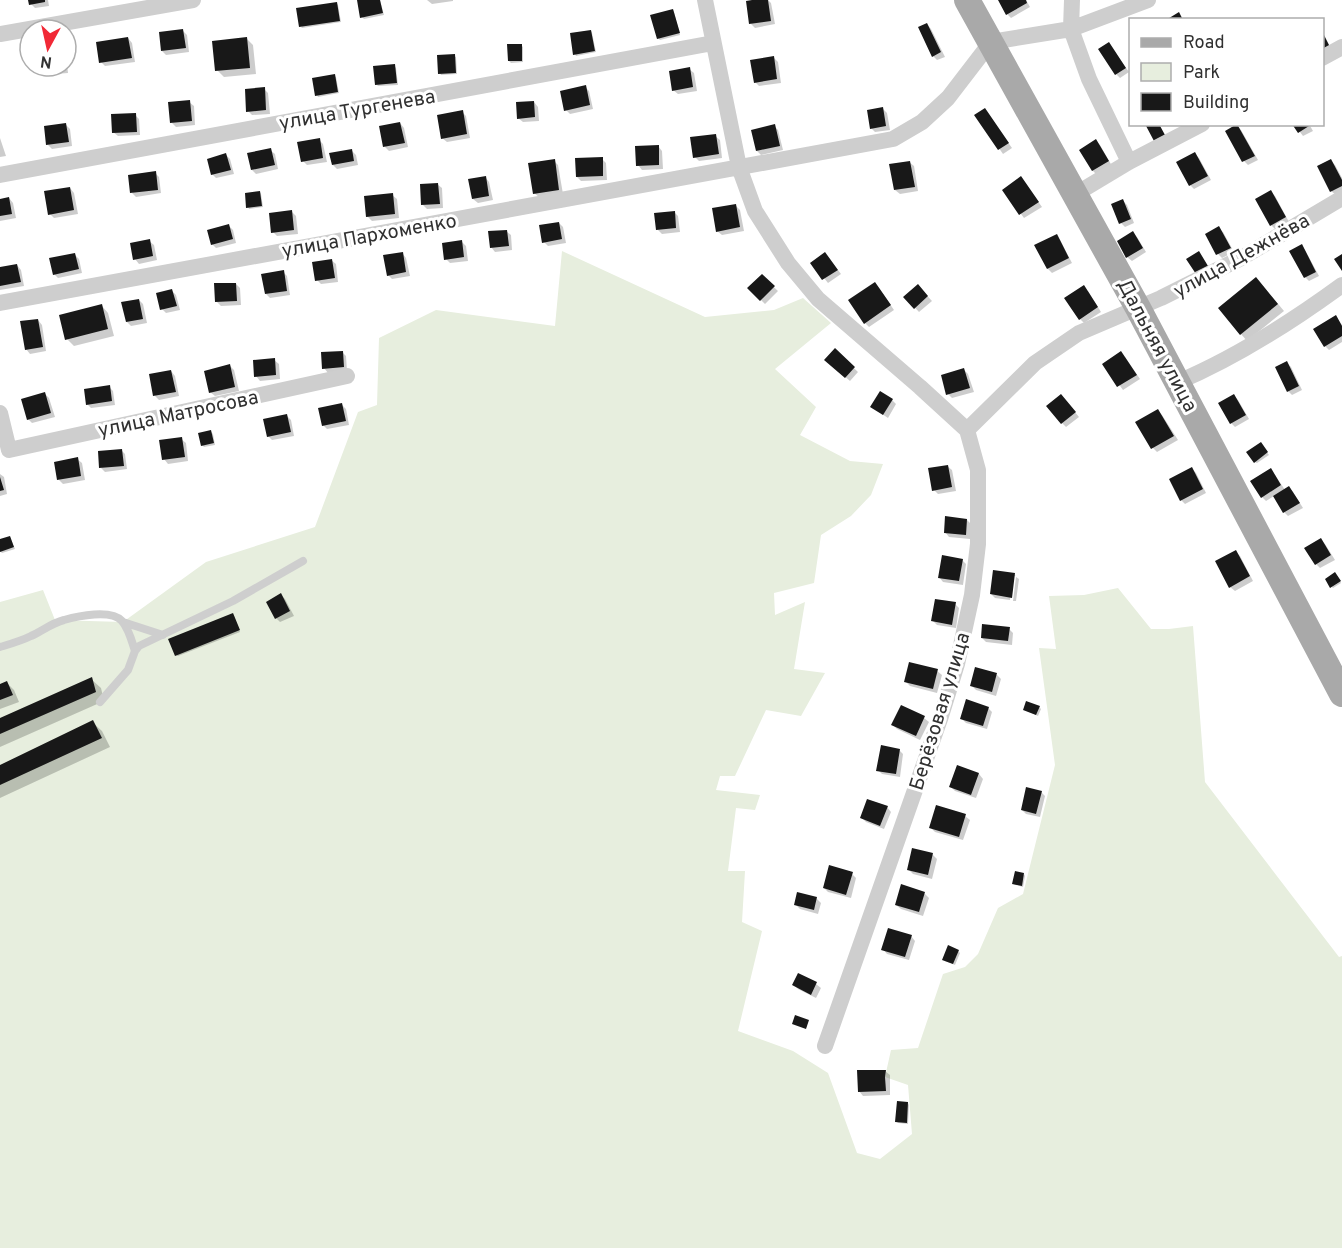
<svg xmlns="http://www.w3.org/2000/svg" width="1342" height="1248" viewBox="0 0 1342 1248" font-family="Overpass,sans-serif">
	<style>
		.green { fill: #e7eede }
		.shadow { fill: #0003 }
		.building { fill: #181818 }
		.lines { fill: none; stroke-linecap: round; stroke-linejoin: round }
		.lane { stroke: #cecece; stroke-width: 8 }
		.street { stroke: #cecece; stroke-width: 16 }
		.primary { stroke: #a9a9a9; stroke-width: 26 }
		.labels { text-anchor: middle; stroke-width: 6; stroke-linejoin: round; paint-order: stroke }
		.street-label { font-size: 20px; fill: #313131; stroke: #fff }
	</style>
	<rect width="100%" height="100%" fill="#fff"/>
	<path class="green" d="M562 251 705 317 774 310 803 298 831 323 775 369 816 407 800 435 850 461 883 464 871 495 851 516 821 535 814 583 774 593 775 615 805 602 794 669 825 673 801 716 766 710 735 776H720L716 790 760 795 755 810 736 808 728 871H745L742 922 762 931 738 1031 793 1051 828 1073 857 1153 880 1159 912 1134 908 1085 885 1077 891 1050 918 1048 943 974 965 967 978 954 998 908 1023 894 1055 765 1039 648 1056 649 1049 596 1084 595 1118 588 1151 629H1169L1193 626 1205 782 1339 957 1342 956V1248H0V602L43 590 55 620 123 622 206 562 315 527 358 412 377 405 379 338 436 310 555 326Z"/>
	<path class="shadow" d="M30 0H48L49 6 35 8 31 4Z
		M358 0H380L384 15 364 19 362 17Z
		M427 0H453V1L432 4Z
		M761 0H768L771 3 775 24 755 28 751 24Z
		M999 0H1026L1030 7 1011 18 1007 14Z
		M336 3 338 5 341 22 302 28 301 27Z
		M673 10 674 12 680 35 660 40 658 38Z
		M927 24 931 29 945 57 937 60 933 56Z
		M183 31 187 35 189 52 166 55 162 51Z
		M591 31 592 33 596 52 576 56 575 54Z
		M128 38 132 43 135 62 105 66 101 62Z
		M246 38 253 45 256 74 224 77 217 70Z
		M1109 44 1129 72 1120 78 1116 74Z
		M521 45 523 47V62L511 63 509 61Z
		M66 56 68 73 43 75 39 71 38 66H66Z
		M454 56 456 57 457 74 441 75 440 73Z
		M774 58 778 62 781 83 759 86 755 82Z
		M394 66 396 68 398 85 378 86 377 85Z
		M689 69 694 73 697 91 678 94 673 90Z
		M334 76 336 77 339 93 318 97 317 95Z
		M585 87 589 91 593 109 570 114 566 110Z
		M264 89 268 93 270 114 252 115 248 111Z
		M189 102 194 106 195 125 176 127 172 123Z
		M534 102 538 107 539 121 523 122 518 118Z
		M883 109 887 113 890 130 875 132 871 128Z
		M985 110 1012 148 1003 154 976 115Z
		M462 112 466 116 470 138 447 142 442 138Z
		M135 115 139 119 140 135 118 136 113 132Z
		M400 123 404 128 408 147 389 151 385 147Z
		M1294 124H1309L1313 131 1303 136Z
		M66 125 70 129 72 146 52 149 48 145Z
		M774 126 778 130 783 150 761 155 757 151Z
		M1237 126 1241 130 1258 160 1248 165 1244 161 1227 131Z
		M715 136 720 140 722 158 699 161 695 157Z
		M0 138 6 156 0 157Z
		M319 140 323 144 327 162 307 165 303 161Z
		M1096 141 1100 145 1112 166 1097 175 1093 171 1081 150Z
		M658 146 662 151 663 169 642 170 638 165Z
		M270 150 275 154 278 169 256 174 252 170Z
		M351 150 356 155 358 165 337 169 333 165Z
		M1195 154 1199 158 1211 180 1194 189 1190 185Z
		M226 155 230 159 234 174 216 178 212 174Z
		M602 159 606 163 607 180 581 181 577 177Z
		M554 161 558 165 563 194 539 197 534 193Z
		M1331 161 1335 165 1342 178V192L1336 195 1331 191Z
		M909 162 914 166 918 191 900 194 895 190Z
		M155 173 159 177 161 193 136 197 132 193Z
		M485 177 489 182 493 200 478 203 473 199Z
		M1025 183 1042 207 1024 218 1004 191Z
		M437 184 442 188 443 208 427 209 423 205Z
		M70 188 74 193 78 214 54 218 50 214Z
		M260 192 261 194 263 207 249 209 248 207Z
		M1271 192 1275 196 1289 222 1275 229 1271 225Z
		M392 195 397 199 399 218 372 221 367 216Z
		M9 198 13 203 16 218 0 221V200Z
		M1123 201 1127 205 1134 223 1125 227 1121 223Z
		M736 206 740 210 744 231 722 235 717 231Z
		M292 212 296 216 298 234 277 236 273 232Z
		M674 212 678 216 680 232 662 234 657 229Z
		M559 223 563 227 566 243 548 246 544 242Z
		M229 226 233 230 236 243 216 248 212 244Z
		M1218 228 1223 232 1234 252 1222 258 1218 254Z
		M506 231 511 235 512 250 495 252 491 247Z
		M1133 233 1137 237 1146 252 1132 261 1127 257Z
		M1056 236 1060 240 1072 263 1052 273 1048 269 1036 246Z
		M149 241 154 245 157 260 139 264 135 259Z
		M461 241 466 246 468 261 450 263 446 259Z
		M1301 246 1305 250 1319 276 1309 281 1305 277Z
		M402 253 406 258 410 276 392 279 388 275Z
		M75 255 79 259 82 273 58 278 54 274Z
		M829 258 841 274 828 283 812 263Z
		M331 260 336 264 338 282 321 284 317 280Z
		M17 265 21 270 24 286 0 290V269Z
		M283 272 287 276 290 295 270 298 266 294Z
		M762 276 778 291 765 304 749 288Z
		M236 284 240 288 241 305 221 306 216 301Z
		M918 286 932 301 919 312 905 297Z
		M1263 286 1284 311 1247 341 1241 334Z
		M879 288 894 310 869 327 865 323Z
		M172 291 176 295 180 310 166 313 162 309Z
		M1088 291 1101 312 1084 323 1080 319Z
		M139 300 143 304 147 323 131 326 127 322Z
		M102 306 108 313 114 336 74 346 67 339Z
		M1336 317 1342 325V342L1329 350 1325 346Z
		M38 320 42 325 46 351 30 354 26 349Z
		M835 350 858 372 850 381 826 360Z
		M342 352 346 356 347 371 328 373 324 368Z
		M1125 357 1140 379 1123 390 1104 364Z
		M274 360 279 364 280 379 260 381 256 376Z
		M1287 363 1291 367 1302 390 1292 395 1288 391Z
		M230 366 234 370 239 391 215 396 210 392Z
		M964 370 968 374 974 392 952 398 948 394Z
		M171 371 175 376 179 396 159 400 155 396Z
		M109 387 113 391 115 405 91 408 87 404Z
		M45 394 49 398 55 417 32 423 28 419Z
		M1234 396 1238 400 1249 419 1235 427 1231 423Z
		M892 400 896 404 888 418 876 410Z
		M1065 400 1079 417 1066 427 1062 423Z
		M342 405 346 409 349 425 327 429 323 425Z
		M1158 411 1162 415 1178 440 1157 452 1153 448 1137 423Z
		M287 416 291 420 294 436 272 440 268 436Z
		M211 432 213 434 215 445 204 447 202 445Z
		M181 439 186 443 188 461 168 464 164 459Z
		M1262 446 1269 455 1257 463 1255 462Z
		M121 450 125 454 127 469 105 472 101 468Z
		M77 459 82 463 85 480 63 484 59 480Z
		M947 466 952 470 956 491 938 494 934 490Z
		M1192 469 1196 473 1206 493 1185 504 1181 500Z
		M0 474 4 477 7 494 0 496Z
		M1275 475 1285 490 1289 488 1293 492 1303 508 1288 516 1284 512 1274 496 1266 501 1262 497Z
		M967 520 971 524 970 539 949 537 945 532Z
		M10 537 15 549 2 553 0 551V541Z
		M1321 540 1325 544 1335 560 1320 568 1316 564Z
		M1236 552 1240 556 1253 581 1235 591 1230 587Z
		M962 560 966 564 963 585 943 582 939 577Z
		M1014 575 1016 576H1013L1010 600 995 598 991 594Z
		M1337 576 1341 583 1333 588 1332 587Z
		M1016 577 1019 579 1016 601H1013Z
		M281 595 285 599 294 616 280 622 276 618Z
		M955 604 959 608 956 628 937 625 933 621Z
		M234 616 240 632 178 656 176 655Z
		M1009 629 1013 633 1012 645 986 642 982 638Z
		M976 669 997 675 1001 679 996 696 976 690 972 686Z
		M937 671 942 675 937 693 910 686 906 682Z
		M91 679 101 688 104 701 0 747V720Z
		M7 683 14 690 19 702 0 709V686Z
		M902 707 924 718 929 722 920 740 897 729 893 725Z
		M1039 707 1041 709 1038 716 1025 710Z
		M988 708 992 712 987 729 966 723 962 719Z
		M92 722 102 731 110 747 0 798V766Z
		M899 750 903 754 900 777 882 774 878 770Z
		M958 767 979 774 983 779 976 798 955 791 950 786Z
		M1041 792 1045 796 1040 817 1026 814 1022 810Z
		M887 807 891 812 884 829 866 822 862 818Z
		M965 816 970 820 963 840 935 832 931 828Z
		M932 854 937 859 932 879 913 874 909 870Z
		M852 874 856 878 851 898 828 892 824 888Z
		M1024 874 1025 876 1023 887 1016 885 1014 884Z
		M902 886 925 894 929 898 923 916 901 909 896 905Z
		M816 898 821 903 818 914 800 909 796 905Z
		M911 936 915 941 909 960 887 954 883 949Z
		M958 951 960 953 955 965 945 961Z
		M798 975 816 984 821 988 816 998 798 989 794 985Z
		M885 1071 890 1075V1095L863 1096 859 1091Z
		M908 1103 909 1105 908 1124 898 1123 897 1122Z"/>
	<path class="building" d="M28 0H45V2L29 5Z
		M357 0H380L383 13 360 18Z
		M752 0H768L771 21 749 24 746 1Z
		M998 0H1026L1027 3 1006 15Z
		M337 2 340 21 299 27 296 8Z
		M673 9 680 33 657 39 650 15Z
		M1179 12 1183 20H1166Z
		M927 23 941 52 932 57 918 27Z
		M183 29 186 48 161 51 159 32Z
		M591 30 595 51 573 55 570 33Z
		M1322 31 1330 47 1322 51Z
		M128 37 132 58 99 63 96 42Z
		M247 37 250 68 215 71 212 41Z
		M1109 42 1126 68 1115 75 1098 49Z
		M507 44H522V61H508Z
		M455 54 456 73 438 74 437 55Z
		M774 56 777 79 754 83 750 60Z
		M395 64 397 83 375 85 373 66Z
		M37 66H64V69L37 71Z
		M690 67 693 87 672 91 669 71Z
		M335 74 338 92 315 96 312 78Z
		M586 85 590 105 564 111 560 91Z
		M265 87 266 110 246 112 245 89Z
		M190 100 192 121 170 123 168 102Z
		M534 101 535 117 517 119 516 102Z
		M883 107 886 126 870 129 867 110Z
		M985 108 1009 143 998 150 974 115Z
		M463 110 467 134 441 139 437 115Z
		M136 113 137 132 112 133 111 114Z
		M400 122 405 143 383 147 379 126Z
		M66 123 69 142 46 145 44 126Z
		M775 124 780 146 756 151 751 130Z
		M1145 124H1159L1165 135 1154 141Z
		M1237 124 1255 156 1242 162 1225 131Z
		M1292 124H1308L1309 126 1298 133Z
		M716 134 719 154 693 158 690 137Z
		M320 138 323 158 301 162 297 142Z
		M1096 139 1109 161 1092 171 1079 150Z
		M659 145V165L636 166 635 146Z
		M271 148 275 165 251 170 247 153Z
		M352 149 354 161 332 165 329 153Z
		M1195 152 1208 176 1189 186 1176 162Z
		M226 153 231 170 211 175 207 159Z
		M603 157V176L576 177 575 158Z
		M555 159 559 190 533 194 528 163Z
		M1331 159 1342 180V186L1330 192 1317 166Z
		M910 161 915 187 894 190 889 164Z
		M156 171 158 190 130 193 128 175Z
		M486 176 489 196 472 199 468 179Z
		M1021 176 1039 202 1019 215 1002 190Z
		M438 183 440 204 421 205 420 184Z
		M70 187 74 210 48 215 44 191Z
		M1271 190 1286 217 1270 226 1255 199Z
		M260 191 262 206 246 208 245 193Z
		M393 193 395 214 366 217 364 196Z
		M9 197 12 214 0 216V199Z
		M1123 199 1131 219 1119 224 1111 204Z
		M736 204 740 227 716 232 712 208Z
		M292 210 294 230 271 233 269 213Z
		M675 211 676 228 656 230 654 213Z
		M559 222 562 239 542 243 539 225Z
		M229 224 233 239 211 245 207 230Z
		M1219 226 1231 248 1216 255 1205 234Z
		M507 230 509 246 490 248 488 231Z
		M1133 231 1143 248 1126 258 1117 241Z
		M1057 234 1069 258 1047 269 1034 245Z
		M150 239 153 256 133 260 130 243Z
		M462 240 464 257 444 260 442 243Z
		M1302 244 1316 272 1304 278 1289 251Z
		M1199 251 1208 266 1196 274 1186 259Z
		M403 252 406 272 387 276 383 255Z
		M825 252 838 270 822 280 810 263Z
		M75 253 79 269 53 275 49 258Z
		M1342 254V271L1334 259Z
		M332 259 335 278 315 281 312 262Z
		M17 264 21 282 0 286V267Z
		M284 270 287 291 265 294 261 274Z
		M762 274 775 286 760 301 747 288Z
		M1256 277 1278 304 1240 335 1218 308Z
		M875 282 891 305 864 324 848 300Z
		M214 283H236L237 301 215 302Z
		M918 284 928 296 914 309 903 297Z
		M1084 285 1098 307 1079 320 1064 298Z
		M172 289 177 306 160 310 156 293Z
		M139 299 143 319 126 322 121 302Z
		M102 304 108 329 65 340 59 315Z
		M1336 315 1342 326V336L1324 347 1313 329Z
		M38 319 43 347 25 350 20 321Z
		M835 348 855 367 845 378 824 360Z
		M343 351 344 367 322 369 321 352Z
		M1121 351 1137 375 1117 387 1102 364Z
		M275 358 276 375 254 377 253 360Z
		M1287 361 1299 386 1287 392 1275 367Z
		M230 364 235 387 209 393 204 371Z
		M964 368 970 388 946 395 941 375Z
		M171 370 176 392 153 396 149 374Z
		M110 385 112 401 86 405 84 389Z
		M880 391 893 399 883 415 870 407Z
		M45 392 51 413 27 420 21 399Z
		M1061 394 1076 412 1061 424 1046 406Z
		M1234 394 1246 415 1230 424 1218 403Z
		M342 403 346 421 322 426 318 408Z
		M1158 409 1174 436 1151 449 1135 422Z
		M287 414 291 432 267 437 263 419Z
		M211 430 214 443 201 446 198 433Z
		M182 437 185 457 162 460 159 440Z
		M1261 442 1268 452 1254 463 1246 452Z
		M122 449 124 466 99 468 98 451Z
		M78 457 81 476 57 480 54 462Z
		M948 465 952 487 932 491 928 468Z
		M1192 467 1203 489 1180 501 1169 479Z
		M1271 468 1281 485 1261 498 1250 481Z
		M0 477 4 490 0 491Z
		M1289 486 1300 503 1283 513 1273 496Z
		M945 516 967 519 966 535 944 533Z
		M10 536 14 547 0 552V539Z
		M1321 538 1331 555 1315 565 1304 548Z
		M1236 550 1250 576 1229 588 1215 561Z
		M942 555 963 559 959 581 938 578Z
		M993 570 1015 573 1012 598 990 594Z
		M1335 572 1341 581 1330 588 1325 579Z
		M281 593 290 611 275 619 266 602Z
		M935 599 956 602 952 625 931 621Z
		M233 613 240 630 175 656 168 639Z
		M982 624 1010 627 1008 641 981 638Z
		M909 662 938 669 933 689 904 682Z
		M975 667 997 673 992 692 970 686Z
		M92 677 96 692 0 734V718Z
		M7 681 13 695 0 700V684Z
		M966 699 989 707 983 726 960 719Z
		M1026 701 1040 706 1036 715 1023 710Z
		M901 705 925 716 916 736 891 725Z
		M93 720 102 738 0 785V765Z
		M881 745 900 749 896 774 876 771Z
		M957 765 979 773 971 795 949 787Z
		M1026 787 1042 791 1036 814 1021 810Z
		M867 799 888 806 880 826 860 818Z
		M936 805 966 814 959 837 929 828Z
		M912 848 933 853 928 875 907 870Z
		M829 865 853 872 846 895 823 888Z
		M1015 871 1024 873 1022 886 1012 884Z
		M901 884 925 892 919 912 895 905Z
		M797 892 817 897 814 910 794 905Z
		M888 928 912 935 905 957 881 950Z
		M948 945 959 950 953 964 942 960Z
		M798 973 817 982 811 995 792 985Z
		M795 1015 809 1020 806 1029 792 1024Z
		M857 1070H886L885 1077 886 1091 858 1092Z
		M897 1101 908 1102 907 1123 895 1122Z"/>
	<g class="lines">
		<path class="lane" d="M123 622 163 635
			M0 647C10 644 21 641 31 636 42 631 52 623 64 620 78 616 111 609 122 621 129 629 132 642 135 651
			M100 702 128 670 135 651 139 646 233 601 303 561"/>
		<path class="street" d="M705 0 739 167 755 211 788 263 818 299 920 387 967 430 978 470V544L972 595 957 664 941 716 825 1046
			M0 34 193 0
			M1322 58 1342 47
			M1129 162 1089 79 1071 29 1148 0
			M0 175 713 43
			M1074 195 1129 162 1202 124
			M0 303 893 139 922 122 948 98 991 42 1071 29 1072 0
			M1178 382C1237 357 1290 323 1342 285
			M0 413 9 450 347 376
			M967 430 1035 363 1079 333 1161 298 1243 257 1342 198"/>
		<path class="primary" d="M967 0 1138 308 1342 694"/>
	</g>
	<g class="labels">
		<g class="street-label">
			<text transform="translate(357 109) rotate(-10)" y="7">улица Тургенева</text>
			<text transform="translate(369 235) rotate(-10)" y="7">улица Пархоменко</text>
			<text transform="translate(1241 255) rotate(-29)" y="7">улица Дежнёва</text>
			<text transform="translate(1158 345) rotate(62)" y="7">Дальняя улица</text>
			<text transform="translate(178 413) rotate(-12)" y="7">улица Матросова</text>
			<text transform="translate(939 711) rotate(-73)" y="7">Берёзовая улица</text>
		</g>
	</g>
	<rect x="1129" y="18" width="195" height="108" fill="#ffffff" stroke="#adadad" stroke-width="1.5"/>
	<rect x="1141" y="38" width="30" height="9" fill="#a9a9a9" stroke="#adadad" stroke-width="1.5"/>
	<text x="1183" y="48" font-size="18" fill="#313131">Road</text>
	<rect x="1141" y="63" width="30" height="18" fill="#e7eede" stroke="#adadad" stroke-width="1.5"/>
	<text x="1183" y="78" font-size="18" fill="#313131">Park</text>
	<rect x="1141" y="93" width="30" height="18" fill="#181818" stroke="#adadad" stroke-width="1.5"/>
	<text x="1183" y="108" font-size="18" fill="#313131">Building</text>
	<g transform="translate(48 48) rotate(188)"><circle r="28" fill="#ffffff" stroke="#adadad" stroke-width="1.5"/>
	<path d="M0-4.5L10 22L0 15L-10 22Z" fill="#f12936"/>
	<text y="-9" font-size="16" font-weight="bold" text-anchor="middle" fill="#313131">N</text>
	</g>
</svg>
